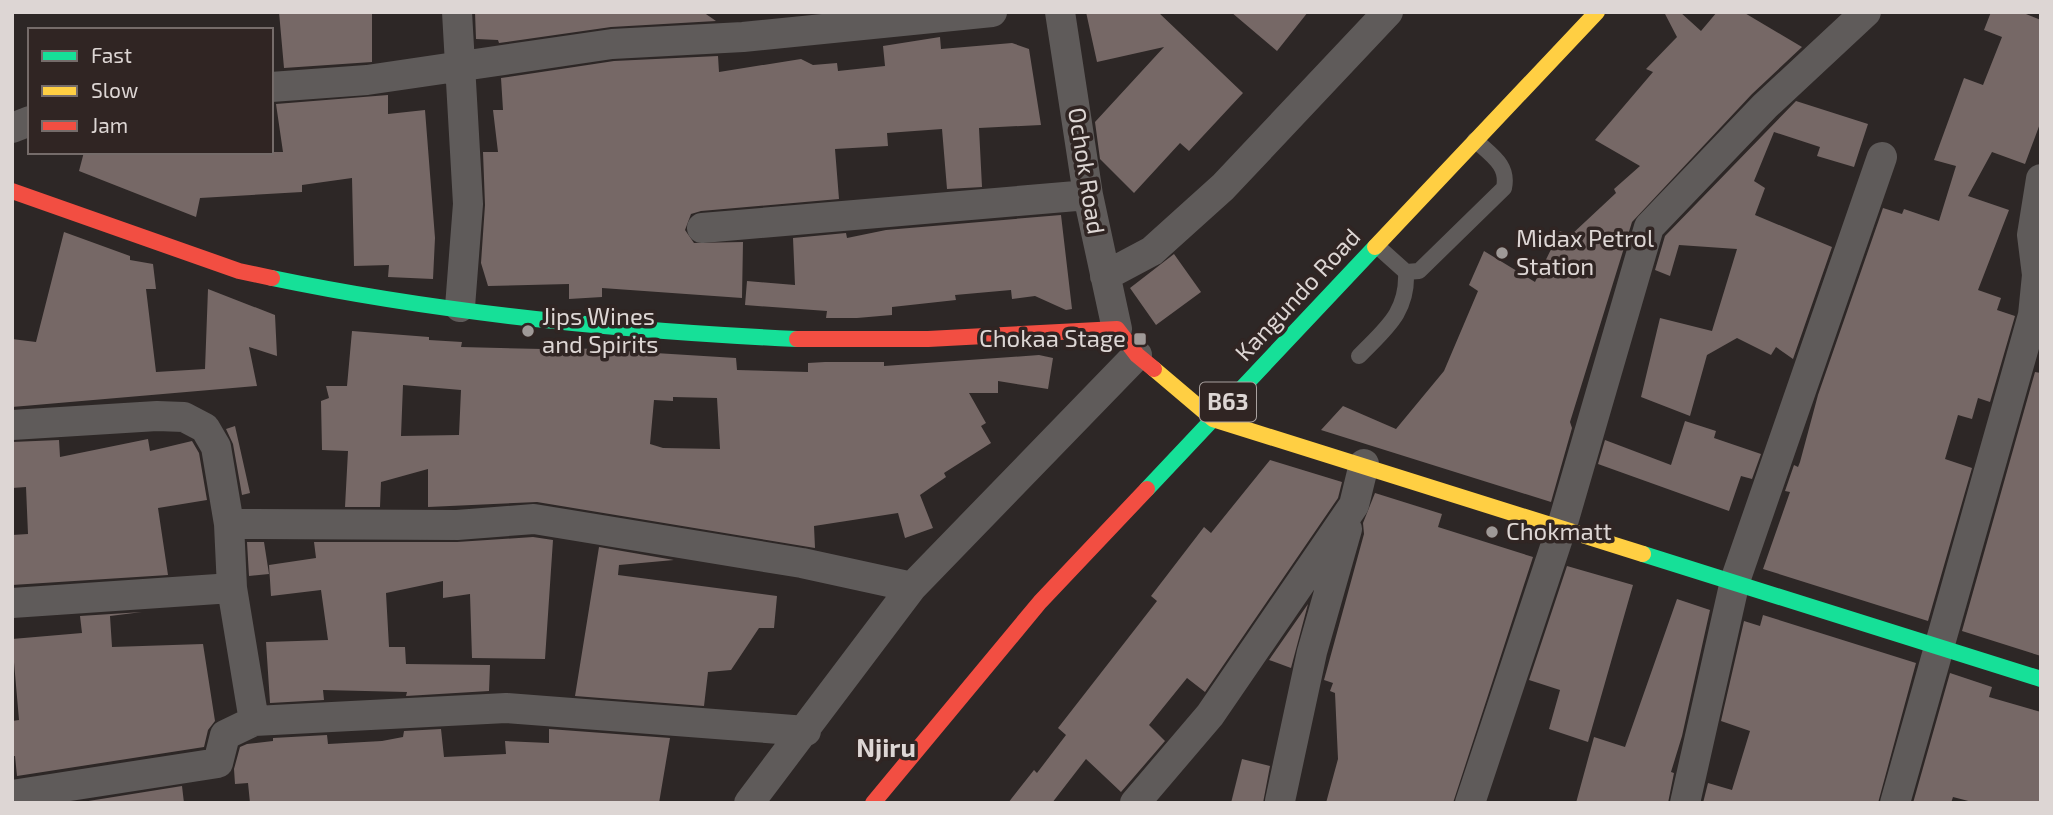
<svg xmlns="http://www.w3.org/2000/svg" width="2053" height="815" viewBox="0 0 2053 815" font-family="'Exo 2',sans-serif">
	<style>
		.building { fill: #766866; fill-rule: evenodd }
		.lines { fill: none; stroke-linecap: round; stroke-linejoin: round }
		.lane { stroke: #5f5b5a; stroke-width: 16 }
		.street { stroke: #5f5b5a; stroke-width: 30 }
		.fast { stroke: #16e098; stroke-width: 16 }
		.slow { stroke: #ffcf43; stroke-width: 16 }
		.jam { stroke: #f24e42; stroke-width: 16 }
		.poi-dot { fill: #9f9997; stroke: #302523; stroke-width: 2.5 }
		.labels { text-anchor: middle; stroke-width: 7; stroke-linejoin: round; paint-order: stroke }
		.shield { fill: #302523; stroke: #a9a19f; stroke-width: 2 }
		.shield-label { font-size: 23px; font-weight: bold; fill: #ddd6d4 }
		.street-label { font-size: 24px; fill: #ddd6d4; stroke: #302523 }
		.poi-label { font-size: 24px; fill: #ddd6d4; stroke: #302523; text-anchor: start }
		.neighbourhood-label { font-size: 26px; font-weight: bold; fill: #ddd6d4; stroke: #302523 }
	</style>
	<rect width="100%" height="100%" fill="#2d2726"/>
	<path class="building" d="M279 12H372V62L284 68Z
		M475 12H703L716 21 611 27 499 43 498 40 476 39Z
		M1086 12H1158L1243 93 1189 151 1180 143 1134 193 1100 159 1095 122 1164 47 1097 62Z
		M1231 12H1308L1277 51Z
		M1664 12H1680L1701 31 1717 12H1743L1802 47 1752 94 1632 222 1570 422 1572 428 1551 502 1321 430 1343 406 1396 429 1444 371 1478 291 1469 285 1484 251 1535 282 1560 231 1571 235 1616 193 1614 189 1640 166 1595 140 1653 72 1646 69 1677 37Z
		M1991 12H2021L2041 20V121L2025 164 1992 152 1968 196 2009 210 1978 290 2001 298 1997 310 2015 316 1990 402 1978 398 1972 419 1958 415 1945 459 1972 468 1928 621 1763 569 1790 492 1785 491 1794 465 1798 467 1800 462 1818 395 1883 208 1902 214 1904 209 1939 221 1956 166 1934 160 1964 78 1983 85 2002 37 1984 30Z
		M940 37 941 49 1012 43 1029 49 1041 125 979 128 982 187 947 189 942 129 887 133 888 146 835 149 839 199 701 211 691 214 685 230 694 243 743 242 742 298 602 288V297L569 299V284L488 286 481 263 485 205 483 152H498L493 110H503L501 78 614 61 718 56 719 72 801 59 813 65 837 63 838 71 885 66 883 46Z
		M388 95V114L425 110 435 238 433 279 388 277 389 265 354 266 352 178 302 185V192L200 198 196 217 79 171 84 152H283L276 104Z
		M1796 101 1868 124 1854 167 1817 156 1820 147 1774 132 1754 181 1765 188 1755 215 1832 247 1793 359 1776 347 1771 355 1737 338 1707 355 1690 416 1641 397 1660 318 1712 331 1737 249 1679 245 1670 276 1655 270 1665 236Z
		M1061 215 1072 309 1066 310 1035 296 1012 299 1011 290 955 295 956 300 892 307V315L857 318H826L827 311 745 305 747 281 795 285 793 238 846 233 847 238 886 230Z
		M64 232 130 256V260L153 264 156 289H146L156 372 205 369 208 289 275 315 277 356 249 347 257 386 12 407V339L36 342Z
		M1174 254 1201 292 1156 325 1130 288Z
		M352 331 429 337V340L462 342 461 347 542 349V346L736 358 737 370 808 372V363L825 362H884V366L1039 355 1053 358 1048 389 998 381V393H969L986 423 981 426 991 443 944 473 946 477 920 495 933 528 905 538 898 513 814 526 815 548 537 502 428 507V469L381 482 380 507H345L348 451 322 450 321 401 329 398 326 386H347ZM403 385 461 390 459 435 401 436ZM673 397 717 398 720 449 663 448 650 444 654 400 673 401Z
		M2035 372 2041 373V656L1962 631Z
		M1685 421 1716 431 1714 438 1761 454 1752 479 1741 476 1729 511 1598 464 1605 440 1671 465Z
		M235 426 250 493 242 495 233 444 226 429Z
		M148 439 150 451 192 441 199 453 207 500 158 508 168 575 12 585V535L28 534 26 487 12 488V442L59 440 60 457Z
		M1270 460 1342 482 1338 498 1205 692 1187 678 1149 725 1165 741 1121 792 1086 759 1052 803H1008L1034 770 1037 773 1066 735 1058 728 1157 601 1151 596 1204 527 1211 533Z
		M1375 493 1442 514 1438 527 1533 557 1453 803H1326L1338 759 1335 693 1330 691 1333 683 1324 680 1364 534 1363 523Z
		M533 537 553 540 545 659 472 658 470 594 443 598V581L386 593 389 647H405L406 664 490 665 489 691 406 696 407 692 323 690 324 700 270 703 266 642 328 640 321 590 271 596 269 565 316 558 314 542H457Z
		M247 542H264L269 574 249 576Z
		M599 547 674 560 619 565 618 575 777 596 774 628H759L731 670 708 672 704 706 575 696Z
		M1567 566 1633 585 1588 742 1549 729 1560 690 1529 680Z
		M1677 599 1710 610 1682 736 1671 772 1674 773 1668 803H1576L1594 737 1625 747Z
		M1308 604 1291 668 1269 660Z
		M142 612 110 616 112 647 203 644 215 721 208 730 204 747 17 776 15 756H12V721L19 720 12 639 82 633 80 616Z
		M1763 615 1916 663 1878 803H1703L1708 783 1732 790 1750 731 1721 721 1744 621 1760 626Z
		M1950 673 1992 687 1989 697 2041 712V803H1976L1953 797 1951 803H1913Z
		M441 729 444 757 506 754 505 741 549 743V729L670 738 659 803H250L248 783 235 784 234 769 240 747 247 744 273 741V738L327 735 328 744 382 741 403 737 404 731Z
		M1242 759 1270 766 1263 803H1231Z
		M182 786 184 803H76Z"/>
	<g class="lines">
		<path class="lane" d="M1377 246 1406 272 1419 271 1504 188C1509 165 1491 155 1475 140
			M1359 356C1385 329 1408 313 1406 272"/>
		<path class="street" d="M457 12 468 204 460 307
			M1060 12 1088 195 1117 329
			M271 87 367 80 612 44 743 37 992 12
			M12 128 30 121
			M702 228 1088 195
			M1105 276 1152 251 1223 187 1388 12
			M12 425 157 416 184 417 205 428 216 447 229 524 232 588 12 603
			M229 524 457 525 534 519 802 563 912 587
			M232 588 254 721
			M12 795 218 763 225 735 254 721 506 708 806 731
			M1280 801 1312 652 1347 529
			M749 803 912 587 1137 355
			M1135 803 1210 715 1354 505 1364 464
			M1470 803 1562 526 1649 227 1765 106 1866 12
			M1685 803 1735 581 1882 157
			M1895 803 2033 315 2037 275 2032 235 2041 179"/>
		<path class="fast" d="M272 278C445 314 621 331 797 339
			M1147 489 1375 247
			M1643 554 2041 679"/>
		<path class="slow" d="M1375 247 1597 12
			M1154 369 1213 419 1643 554"/>
		<path class="jam" d="M12 191 239 271 272 278
			M797 339H928L1117 329 1137 355 1154 369
			M873 803 1040 602 1147 489"/>
	</g>
	<g class="poi-dot">
		<circle cx="1502" cy="253" r="7"/>
		<circle cx="528" cy="331" r="7"/>
		<rect x="1133" y="332" width="14" height="14" rx="3.5"/>
		<circle cx="1492" cy="532" r="7"/>
	</g>
	<g class="labels">
		<rect class="shield" x="1200" y="382.5" width="56" height="39" rx="5"/>
		<g class="shield-label">
			<text x="1228" y="410">B63</text>
		</g>
		<g class="street-label">
			<text transform="translate(1086 171) rotate(81)" y="8">Ochok Road</text>
			<text transform="translate(1298 295) rotate(-47)" y="8">Kangundo Road</text>
		</g>
		<g class="poi-label">
			<text x="1516" y="247">Midax Petrol<tspan x="1516" dy="28">Station</tspan></text>
			<text x="542" y="325">Jips Wines<tspan x="542" dy="28">and Spirits</tspan></text>
			<text x="1126" y="347" text-anchor="end">Chokaa Stage</text>
			<text x="1506" y="540">Chokmatt</text>
		</g>
		<g class="neighbourhood-label">
			<text x="886" y="757">Njiru</text>
		</g>
	</g>
	<rect width="2053" height="815" fill="none" stroke="#ddd6d4" stroke-width="28"/>
	<rect x="28" y="28" width="245" height="126" fill="#302523" stroke="#756c6a" stroke-width="2"/>
	<rect x="42" y="51" width="35" height="10" fill="#16e098" stroke="#756c6a" stroke-width="2"/>
	<text x="91" y="63" font-size="21" fill="#ddd6d4">Fast</text>
	<rect x="42" y="86" width="35" height="10" fill="#ffcf43" stroke="#756c6a" stroke-width="2"/>
	<text x="91" y="98" font-size="21" fill="#ddd6d4">Slow</text>
	<rect x="42" y="121" width="35" height="10" fill="#f24e42" stroke="#756c6a" stroke-width="2"/>
	<text x="91" y="133" font-size="21" fill="#ddd6d4">Jam</text>
</svg>
